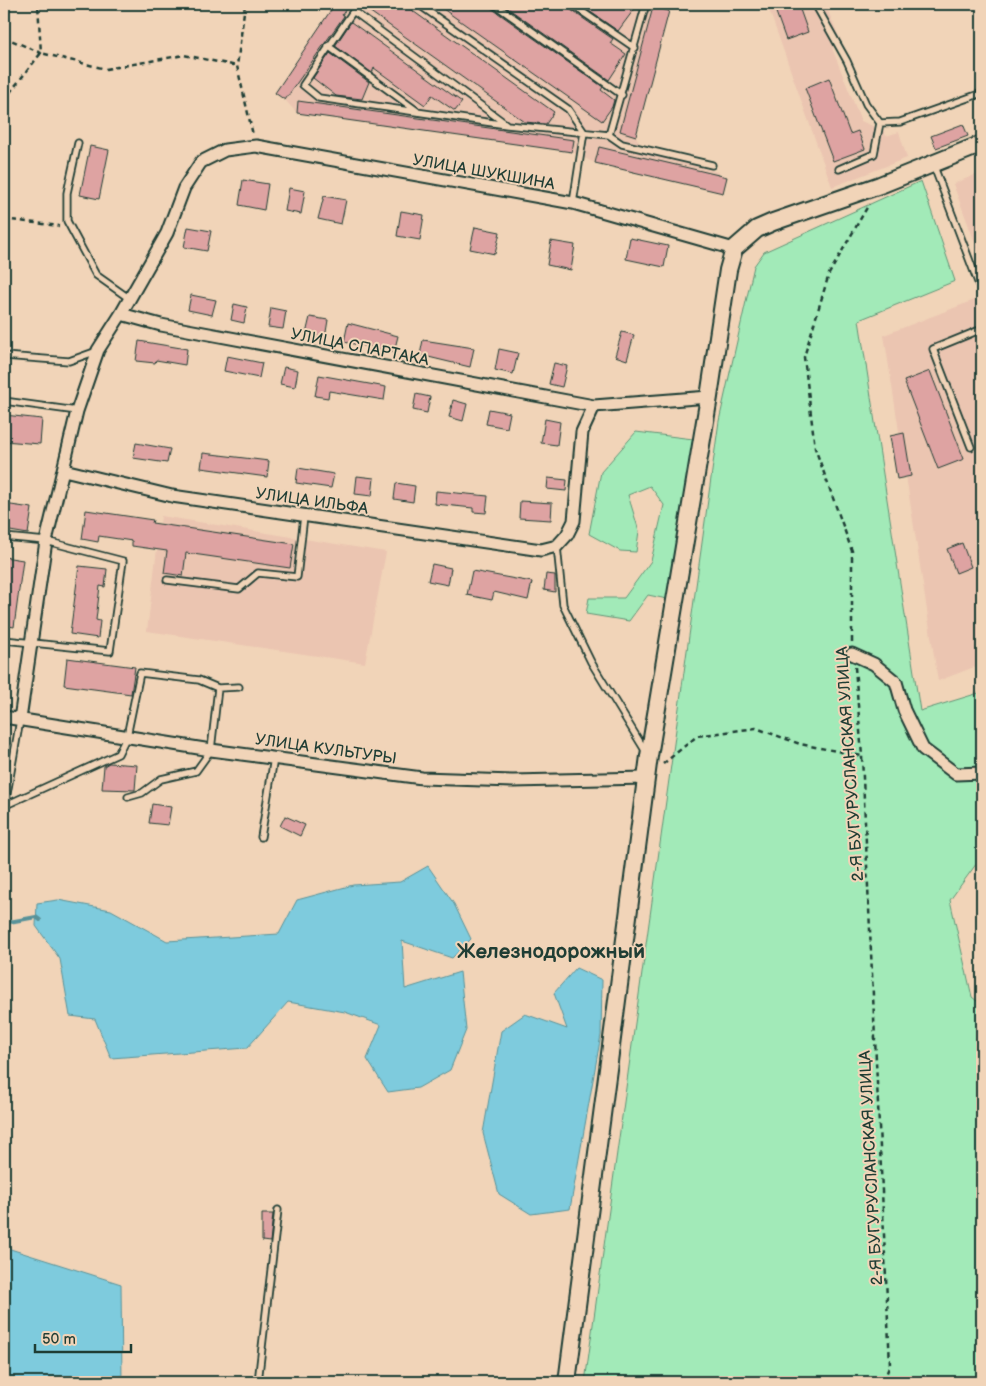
<svg xmlns="http://www.w3.org/2000/svg" width="986" height="1386" viewBox="0 0 986 1386" font-family="'Balsamiq Sans',sans-serif">
	<style>
		.built { fill: #ebc5b1 }
		.green { fill: #a2eab8; stroke: #609476 }
		.water { fill: #7ecbdd; stroke: #589299 }
		.lines { fill: none; stroke-linecap: round; stroke-linejoin: round }
		.stream { stroke: #589299; stroke-width: 4 }
		.building { fill: #dea3a2; stroke: #1f3d34 }
		.lane-casing { stroke: #1f3d34; stroke-width: 9 }
		.street-casing { stroke: #1f3d34; stroke-width: 15 }
		.secondary-casing { stroke: #1f3d34; stroke-width: 20 }
		.path { stroke: #1f3d34; stroke-width: 2.5; stroke-dasharray: 5 4; stroke-linecap: butt }
		.lane { stroke: #f1d4b8; stroke-width: 5.5 }
		.street { stroke: #f1d4b8; stroke-width: 11 }
		.secondary { stroke: #f1d4b8; stroke-width: 16 }
		.rail { stroke: #1f3d34; stroke-width: 4 }
		.labels { text-anchor: middle; stroke-width: 4; stroke-linejoin: round; paint-order: stroke }
		.street-label { font-size: 16px; fill: #1f3d34; stroke: #f1d4b8 }
		.district-label { font-size: 21px; font-weight: bold; fill: #1f3d34; stroke: #f1d4b8 }
	</style>
	<rect width="100%" height="100%" fill="#f1d4b8"/>
	<filter id="ink" filterUnits="userSpaceOnUse"><feTurbulence type="fractalNoise" baseFrequency=".02" numOctaves="2"/><feDisplacementMap in="SourceGraphic" scale="10" xChannelSelector="R" yChannelSelector="G"/><feConvolveMatrix kernelMatrix="1 2 1 2 8 2 1 2 1" color-interpolation-filters="sRGB"/></filter>
	<g filter="url(#ink)">
		<path class="built" d="M335 4H667L669 11 636 136 643 151 718 172 723 193 595 163 572 152 297 113 285 100 275 93Z
			M767 4H825L842 44 832 48 861 121 884 131 886 136 899 132 907 158 832 187Z
			M982 172V261L953 184Z
			M982 297V664L938 681 884 335Z
			M161 516 386 552 365 663 147 631Z"/>
		<path class="green" d="M921 181 955 281 859 320 920 711 982 692V856L950 900 972 997 982 1005V1382H585L719 421 754 266 764 252Z
			M636 432 693 439 667 599 648 595 629 621 586 614 589 598H624L651 561 664 505 650 486 628 495 639 531 636 552 620 551 589 534 601 472Z"/>
		<path class="water" d="M428 866 454 904 471 939 452 958 402 941 405 989 460 972 466 1030 450 1070 418 1088 388 1092 367 1059 381 1025 345 1012 288 1002 247 1048 111 1058 95 1019 70 1016 60 959 36 926 37 903 58 900 111 910 167 941 279 934 297 900 353 885 400 882Z
			M576 968 602 980 601 1035 570 1209 531 1214 499 1194 483 1133 501 1031 525 1014 567 1029 554 993Z
			M4 1247 121 1284 122 1382H4Z"/>
		<g class="lines">
			<path class="stream" d="M4 923 36 917 40 920"/>
		</g>
		<path class="building" d="M335 4H349L342 15 344 16 285 100 275 93Z
			M363 4H403L554 112 546 124 525 122 362 6Z
			M436 4H489L491 8 603 87 601 90 614 100 612 107 602 121Z
			M502 4H566L568 8 613 39 610 43 626 54 609 80Z
			M579 4H638L618 31Z
			M773 4H798L808 32 786 40Z
			M653 7 669 11 636 136 620 131Z
			M351 22 462 102 455 111 432 95 425 105 374 68 372 73 335 46Z
			M330 53 369 82 362 99 336 96 313 78Z
			M829 78 850 134 858 131 865 149 833 161 805 88Z
			M298 101 574 140 572 152 297 113Z
			M963 124 968 136 936 148 931 136Z
			M90 146 109 150 99 199 80 195Z
			M599 147 727 177 723 193 595 163Z
			M243 180 268 184 264 210 239 205Z
			M289 188 305 191 301 214 285 211Z
			M324 196 346 200 341 224 318 219Z
			M401 211 424 215 420 240 397 236Z
			M188 227 211 231 207 251 184 247Z
			M475 227 500 232 495 254 470 249Z
			M630 238 668 246 664 267 626 259Z
			M551 241 575 245 571 270 547 265Z
			M191 295 216 300 212 315 188 310Z
			M234 304 247 307 244 323 231 320Z
			M271 308 286 311 283 329 268 327Z
			M310 317 328 320 325 338 306 334Z
			M348 323 398 336 394 352 344 342Z
			M622 332 634 335 627 360 615 356Z
			M423 340 474 348 470 367 420 355Z
			M139 341 187 349 185 365 156 360 155 363 136 361Z
			M499 349 518 353 513 374 495 370Z
			M227 356 262 363 259 378 224 371Z
			M554 363 567 366 562 387 549 384Z
			M284 367 298 370 295 387 280 384Z
			M930 371 964 459 938 469 904 381Z
			M319 375 386 387 384 400 329 391 328 398 315 396Z
			M416 394 430 397 427 413 413 410Z
			M453 400 467 404 463 421 449 417Z
			M489 409 510 413 507 428 486 424Z
			M4 415 42 419 40 444 4 441Z
			M545 419 560 422 557 445 541 443Z
			M904 433 911 476 897 479 890 436Z
			M136 443 170 449 167 463 133 458Z
			M203 453 269 461 267 477 201 468Z
			M298 468 334 474 331 488 296 483Z
			M357 476 374 478 372 496 355 494Z
			M548 478 567 480 566 491 547 489Z
			M396 483 415 486 413 502 394 499Z
			M436 491 488 496 486 513 473 512V508L435 504Z
			M520 501 552 503 551 520 519 518Z
			M4 504 32 508 28 534 4 530Z
			M86 510 153 520 152 523 294 544 290 568 186 553 183 576 164 573 167 551 132 546V541L99 536 98 542 82 539Z
			M962 543 971 567 956 573 947 549Z
			M4 557 23 560 14 627 4 625Z
			M432 564 451 568 448 585 428 581Z
			M79 566 107 569 105 587 100 586 96 620 100 621 98 638 70 634Z
			M472 571 532 582 528 600 494 592 492 600 467 595Z
			M546 574 555 575V592L544 590Z
			M67 658 135 667 131 694 64 685Z
			M109 763 137 765 135 790 102 789 104 766Z
			M152 804 171 807 168 825 149 823Z
			M285 816 305 825 300 836 280 826Z
			M262 1214H273L270 1242 262 1241Z"/>
		<g class="lines">
			<g class="lane-casing">
				<path id="lane" d="M358 4 303 85 319 98 507 125 609 135 646 4
					M418 4 568 109 584 132 573 203
					M494 4 622 95
					M571 4 635 48
					M815 4 847 61 866 104 880 123 900 122 982 93
					M353 11 506 124
					M328 46 417 111
					M609 135 622 144 712 165
					M78 143 67 193V221L96 275 130 299
					M933 164 982 293
					M839 169 874 154 880 123
					M4 356 69 361 97 351
					M4 401 77 411
					M971 447 933 349 982 329
					M4 537 46 541 123 561 110 651 4 640
					M557 546 563 605 591 662 646 752
					M167 580 239 589 258 573 297 577 304 516
					M128 797 142 793 161 779 196 771 211 750 218 688
					M6 805 118 754 127 736 140 673 199 680 218 688 239 687
					M4 811 20 720
					M261 837 274 758
					M258 1382 278 1210"/>
			</g>
			<g class="street-casing">
				<path id="street" d="M121 314 161 325 594 406
					M64 470 172 496 541 550 557 546 567 535 574 521 582 432 594 406 709 397
					M852 654 874 664 896 682 904 710 923 749 956 774 982 773
					M4 717 211 750 422 778 513 781 646 778
					M20 719 46 541 77 411 98 350 121 314 167 233 184 188 201 162 225 150 256 146 573 203 734 249"/>
			</g>
			<g class="secondary-casing">
				<path id="secondary" d="M567 1382 649 756 709 397 728 270 734 249 757 229 773 222 880 185 982 144"/>
			</g>
			<path class="path" d="M245 4 237 66 253 135
				M4 37 41 53 38 4
				M4 100 41 53 106 69 184 55 237 66
				M4 219 59 226
				M852 642V551L815 448 804 357 829 274 869 204
				M855 667 862 756 890 1365 883 1382
				M663 764 697 736 756 728 800 744 862 756"/>
			<use href="#lane" class="lane"/>
			<use href="#street" class="street"/>
			<use href="#secondary" class="secondary"/>
			<path class="rail" d="M4 10 9 4"/>
		</g>
	</g>
	<g class="labels">
		<g class="street-label">
			<text transform="translate(484 171) rotate(10)" y="6">УЛИЦА ШУКШИНА</text>
			<text transform="translate(360 346) rotate(11)" y="6">УЛИЦА СПАРТАКА</text>
			<text transform="translate(312 500) rotate(8)" y="6">УЛИЦА ИЛЬФА</text>
			<text transform="translate(326 748) rotate(8)" y="6">УЛИЦА КУЛЬТУРЫ</text>
			<text transform="translate(849 764) rotate(-94)" y="6">2-Я БУГУРУСЛАНСКАЯ УЛИЦА</text>
			<text transform="translate(870 1168) rotate(-93)" y="6">2-Я БУГУРУСЛАНСКАЯ УЛИЦА</text>
		</g>
		<g class="district-label">
			<text x="551" y="958">Железнодорожный</text>
		</g>
	</g>
	<rect width="986" height="1386" fill="none" stroke="#f1d4b8" stroke-width="20"/>
	<rect x="10" y="10" width="966" height="1366" fill="none" stroke="#1f3d34" stroke-width="2" filter="url(#ink)"/>
	<path d="M35 1344v8h96v-8" fill="none" stroke="#1f3d34" stroke-width="2.5"/>
	<text x="42" y="1344" font-size="15" fill="#1f3d34" stroke="#f1d4b8" stroke-width="4" paint-order="stroke">50 m</text>
</svg>
